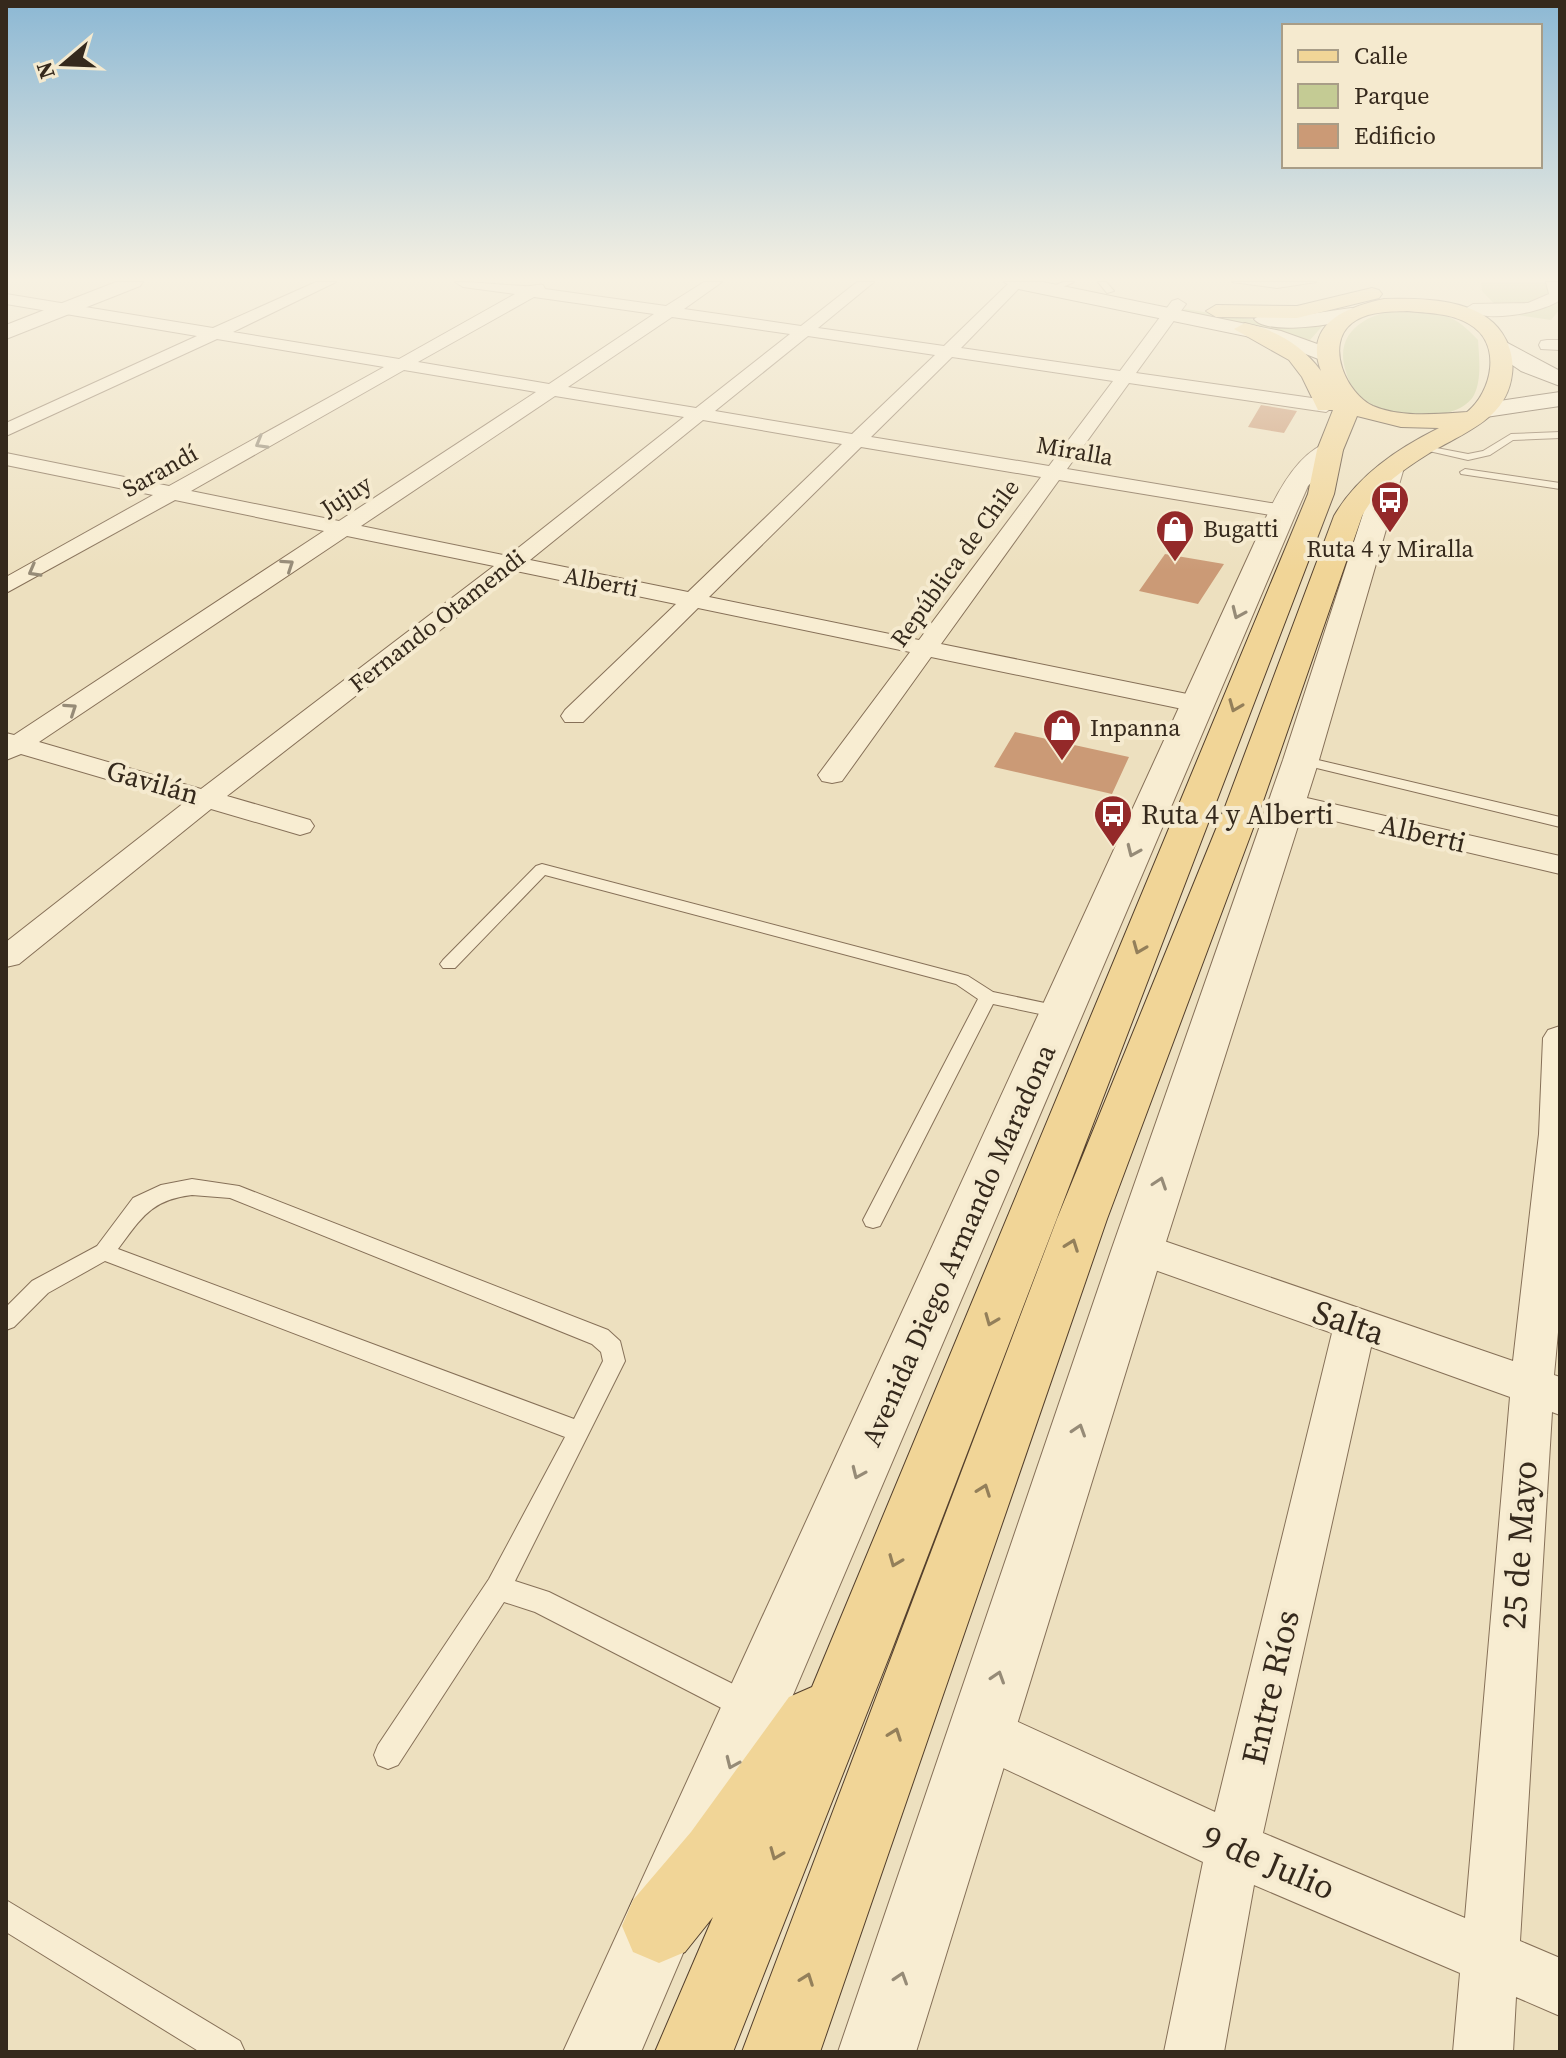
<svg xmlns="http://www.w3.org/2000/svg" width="1566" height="2058" viewBox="0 0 1566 2058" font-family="'Source Serif 4',serif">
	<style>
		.green { fill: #c4cb94 }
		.building { fill: #cb9a76 }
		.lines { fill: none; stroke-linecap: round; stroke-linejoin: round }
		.service-casing { stroke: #867058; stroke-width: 2 }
		.minor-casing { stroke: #867058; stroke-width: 2 }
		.tertiary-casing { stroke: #867058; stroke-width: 2 }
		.secondary-casing { stroke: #67523b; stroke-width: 2 }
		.primary-casing { stroke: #533f2c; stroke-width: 2 }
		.service { fill: #f8edd2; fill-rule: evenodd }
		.minor { fill: #f8edd2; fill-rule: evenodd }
		.tertiary { fill: #f8edd2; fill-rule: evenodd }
		.secondary { fill: #f8edd2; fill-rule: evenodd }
		.primary { fill: #f1d597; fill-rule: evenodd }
		.oneway { stroke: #968b77 }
		.oneway2 { stroke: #937f5a }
		.labels { text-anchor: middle; stroke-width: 8; stroke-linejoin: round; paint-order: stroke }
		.far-street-label { font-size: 24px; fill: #35291c; stroke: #f5eacf }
		.far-poi-label { font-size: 24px; fill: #35291c; stroke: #f5eacf; text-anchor: start }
		.street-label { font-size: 28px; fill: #35291c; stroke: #f5eacf }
		.poi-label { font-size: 28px; fill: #35291c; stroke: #f5eacf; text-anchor: start }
		.near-street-label { font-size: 34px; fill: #35291c; stroke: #f5eacf }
	</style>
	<rect width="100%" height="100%" fill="#ede0bf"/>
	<path class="green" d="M1481 282H1560V309L1551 320 1503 313 1482 291Z
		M1185 309 1262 321 1325 323 1310 340 1180 311Z
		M1406 309C1443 314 1452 312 1478 340 1479 357 1482 379 1474 395 1458 425 1383 419 1361 398 1353 391 1349 382 1346 372 1332 330 1370 312 1406 309Z"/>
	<path class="building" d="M1261 405 1297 411 1284 433 1248 427Z
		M1165 554 1224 564 1198 604 1139 591Z
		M1015 732 1129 757 1112 794 994 767Z"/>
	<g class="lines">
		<g class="service-casing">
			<path id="service" d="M1063 282H1074L1054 291 1047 289Z
				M1098 282H1106L1114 291 1107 293Z
				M1232 282H1316L1277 288Z
				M1560 432V438L1513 440 1490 455 1468 460 1416 448 1421 445 1468 454 1483 451 1511 434Z
				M1465 469 1560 483V489L1461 474 1460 472Z
				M1301 756 1560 817V827L1296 763 1294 760Z
				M542 864 968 976 993 992 1059 1006 1068 1012 1059 1018 993 1004 880 1226 873 1228 866 1226 863 1220 978 999 956 984 545 875 455 968H443L440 964 443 960 536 866Z
				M192 1179 239 1186 608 1330 620 1341 625 1361 515 1581 549 1592 755 1695 758 1705 755 1715 745 1718 735 1715 535 1612 504 1602 398 1765 388 1769 378 1765 374 1755 378 1745 489 1579 565 1437 105 1261 48 1293 14 1327 6 1330V1307L32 1281 97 1246 133 1198 161 1185ZM192 1195 230 1198 592 1344 601 1352 603 1361 574 1419 118 1249C142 1217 151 1200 192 1195Z
				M6 1900 240 2041 245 2052H200L6 1932Z"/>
		</g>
		<g class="minor-casing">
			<path id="minor" d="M316 282H336L233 332 399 359 515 294 463 287 455 282C479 282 501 285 524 286 531 287 536 284 543 285L545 289 666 306 704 282H722L684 309 801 326 857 282H874L818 328 944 346 1010 282H1025L961 348 1120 371 1172 301 1178 299 1186 304 1136 373 1326 400 1335 406 1326 412 1129 383 1067 469 1283 505 1294 511 1290 515 1283 517 1059 480 941 644 1197 696 1206 699 1210 704 1206 709 1197 712 931 657 842 781 832 783 822 781 818 775 910 652 698 608 583 722H565L561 716 565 710 676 604 516 571 227 796 310 820 314 826 310 832 300 835 211 809 19 964 6 967V942L185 802 21 754 6 760V733L14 735 324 531 175 500 6 593V577L153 495 6 465V453L169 486 384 367 217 339 6 436V423L197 336 6 304V294L213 328ZM534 297 654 314 549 384 418 362ZM672 317 790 334 696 408 568 387ZM808 336 935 355 852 434 715 411ZM952 357 1113 381 1049 466 871 437ZM404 370 536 392 339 521 191 491ZM555 396 684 417 508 556 361 526ZM703 420 842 444 688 592 530 560ZM861 447 1041 477 919 640 709 597ZM347 536 494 566 201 789 39 742Z
				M1546 282H1560V300C1542 313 1483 324 1465 309L1473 304 1528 303 1549 294Z
				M1547 340H1560V350L1541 349 1539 345 1541 341Z
				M1285 793 1560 856V874L1275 807 1271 801 1275 795Z
				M1560 1026V1311L1554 1375 1560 1377V1415L1552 1412 1520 1941 1560 1958V2016L1516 1997 1513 2052H1453L1460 1973 1254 1885 1224 2052H1164L1203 1862 963 1749 955 1731 963 1713 981 1705 1215 1812 1332 1333 1124 1259 1118 1248 1124 1237 1138 1232 1513 1361 1539 1134 1543 1038 1548 1030ZM1371 1347 1510 1397 1465 1918 1263 1833Z"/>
		</g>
		<g class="tertiary-casing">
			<path id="tertiary" d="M116 282H143L140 286 6 339V325Z
				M1330 442 1339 445 1343 450 1308 486 1297 511 641 2052H563L1269 511C1281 486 1301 450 1330 442Z
				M1390 463 1399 466 1403 471 1319 760 1164 1248 916 2052H838L1112 1248 1283 760 1377 471 1381 466Z"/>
		</g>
		<g class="secondary-casing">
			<path id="secondary" d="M1004 282H1043L1281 331 1334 350 1337 355 1326 362 1275 342 1014 288Z
				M1351 308 1358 310 1361 314 1358 318C1337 324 1268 336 1254 319L1264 313 1303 315Z
				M1500 339 1560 371V386L1521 371 1492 351 1489 346 1492 341Z
				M1560 392V406L1486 417 1478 415 1474 410 1478 405 1486 403Z"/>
		</g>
		<g class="primary-casing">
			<path id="primary" d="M1372 288 1379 290 1382 294 1379 298 1297 318 1216 317 1206 311 1216 305 1297 306Z
				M1384 299C1422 298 1479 298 1502 333 1510 345 1514 360 1512 374 1507 420 1462 433 1428 454 1402 470 1376 489 1362 516L1261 807 1107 1219 820 2052H742L1057 1219 1225 807 1334 516C1358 475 1397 449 1439 428L1401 427 1357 416 1343 450 1334 494 891 1652 733 2052H655L713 1917 685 1952 659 1963 633 1952 622 1926 633 1900 691 1832 789 1697 812 1687 1308 494 1317 450 1333 410H1318L1302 377 1289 360 1234 329 1245 323C1276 330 1302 345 1321 371 1303 323 1347 307 1384 299ZM1407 311C1427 313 1451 313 1469 324 1503 343 1492 392 1467 412 1438 414 1401 418 1373 406 1347 394 1324 345 1352 323 1368 311 1388 312 1407 311Z"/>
		</g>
		<use href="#service" class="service"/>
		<use href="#minor" class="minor"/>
		<use href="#tertiary" class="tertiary"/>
		<use href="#secondary" class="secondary"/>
		<use href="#primary" class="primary"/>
	</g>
	<defs><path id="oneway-chevron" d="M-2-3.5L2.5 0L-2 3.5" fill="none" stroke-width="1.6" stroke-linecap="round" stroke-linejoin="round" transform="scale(2)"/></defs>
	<g class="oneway">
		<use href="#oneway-chevron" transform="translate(261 443) rotate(150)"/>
		<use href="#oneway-chevron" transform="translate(288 565) rotate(-34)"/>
		<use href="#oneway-chevron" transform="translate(34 571) rotate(151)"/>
		<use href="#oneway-chevron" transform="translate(1238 613) rotate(114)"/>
		<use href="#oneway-chevron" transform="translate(71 709) rotate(-34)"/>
		<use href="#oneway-chevron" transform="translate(1133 851) rotate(114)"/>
		<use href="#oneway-chevron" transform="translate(1160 1183) rotate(-71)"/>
		<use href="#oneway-chevron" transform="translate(1079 1430) rotate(-72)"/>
		<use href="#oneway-chevron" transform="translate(858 1473) rotate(114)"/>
		<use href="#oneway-chevron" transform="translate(998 1677) rotate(-72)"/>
		<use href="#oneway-chevron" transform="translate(732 1763) rotate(114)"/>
		<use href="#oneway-chevron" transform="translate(901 1978) rotate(-72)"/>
	</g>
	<g class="oneway2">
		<use href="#oneway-chevron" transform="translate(1235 706) rotate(112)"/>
		<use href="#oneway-chevron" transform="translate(1139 948) rotate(112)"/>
		<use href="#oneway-chevron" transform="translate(1072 1245) rotate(-70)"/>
		<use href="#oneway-chevron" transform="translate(991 1320) rotate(112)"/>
		<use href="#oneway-chevron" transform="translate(984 1490) rotate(-70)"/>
		<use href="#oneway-chevron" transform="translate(895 1561) rotate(112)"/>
		<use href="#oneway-chevron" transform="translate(895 1734) rotate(-70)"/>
		<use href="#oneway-chevron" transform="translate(776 1854) rotate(112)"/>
		<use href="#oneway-chevron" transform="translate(807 1979) rotate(-70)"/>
	</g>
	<linearGradient id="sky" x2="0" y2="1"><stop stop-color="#8cb8d4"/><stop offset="0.49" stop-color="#f7f1e2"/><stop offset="1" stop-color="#f7f1e2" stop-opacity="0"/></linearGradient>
	<rect width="1566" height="570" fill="url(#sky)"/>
	<defs>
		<g id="bus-pin" transform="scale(2)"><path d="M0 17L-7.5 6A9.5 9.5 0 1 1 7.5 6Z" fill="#942929" stroke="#f5eacf"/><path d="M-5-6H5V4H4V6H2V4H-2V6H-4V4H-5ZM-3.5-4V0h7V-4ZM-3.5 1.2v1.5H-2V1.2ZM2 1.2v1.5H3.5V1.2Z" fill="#fff"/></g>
		<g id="shop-pin" transform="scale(2)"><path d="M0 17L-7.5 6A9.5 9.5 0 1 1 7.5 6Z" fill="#942929" stroke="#f5eacf"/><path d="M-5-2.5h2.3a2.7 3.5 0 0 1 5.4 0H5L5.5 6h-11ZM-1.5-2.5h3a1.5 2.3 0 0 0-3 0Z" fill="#fff"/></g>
	</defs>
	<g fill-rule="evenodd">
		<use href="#bus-pin" x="1390" y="500"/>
		<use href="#shop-pin" x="1175" y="529"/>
		<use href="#shop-pin" x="1062" y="728"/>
		<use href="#bus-pin" x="1113" y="814"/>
	</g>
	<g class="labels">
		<g class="far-street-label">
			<text transform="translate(1075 451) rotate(10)" y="8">Miralla</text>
			<text transform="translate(160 471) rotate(-29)" y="8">Sarandí</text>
			<text transform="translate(346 496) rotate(-33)" y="8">Jujuy</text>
			<text transform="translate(955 563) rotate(-54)" y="8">República de Chile</text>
			<text transform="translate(601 582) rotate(11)" y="8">Alberti</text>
			<text transform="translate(437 621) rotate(-38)" y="8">Fernando Otamendi</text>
		</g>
		<g class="far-poi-label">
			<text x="1203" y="537">Bugatti</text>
			<text x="1390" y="557" text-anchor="middle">Ruta 4 y Miralla</text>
			<text x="1090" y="736">Inpanna</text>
		</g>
		<g class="street-label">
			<text transform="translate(153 782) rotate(16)" y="10">Gavilán</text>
			<text transform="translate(1423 833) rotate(13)" y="10">Alberti</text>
			<text transform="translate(958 1245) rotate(-66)" y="10">Avenida Diego Armando Maradona</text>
		</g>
		<g class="poi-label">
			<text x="1141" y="824">Ruta 4 y Alberti</text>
		</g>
		<g class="near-street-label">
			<text transform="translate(1349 1322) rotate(19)" y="12">Salta</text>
			<text transform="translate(1519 1545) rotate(-86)" y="12">25 de Mayo</text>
			<text transform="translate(1270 1687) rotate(-77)" y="12">Entre Ríos</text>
			<text transform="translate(1269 1862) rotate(23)" y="12">9 de Julio</text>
		</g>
	</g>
	<rect width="1566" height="2058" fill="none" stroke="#35291c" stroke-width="16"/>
	<rect x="1282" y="24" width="260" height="144" fill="#f5eacf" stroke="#a89d87" stroke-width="2"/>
	<rect x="1298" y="50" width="40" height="12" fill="#f1d597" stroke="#a89d87" stroke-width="2"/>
	<text x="1354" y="64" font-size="24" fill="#35291c">Calle</text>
	<rect x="1298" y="84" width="40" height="24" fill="#c4cb94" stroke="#a89d87" stroke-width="2"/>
	<text x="1354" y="104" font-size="24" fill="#35291c">Parque</text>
	<rect x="1298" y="124" width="40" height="24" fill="#cb9a76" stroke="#a89d87" stroke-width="2"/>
	<text x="1354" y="144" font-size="24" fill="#35291c">Edificio</text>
	<g transform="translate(64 64) rotate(251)" stroke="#f5eacf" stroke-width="6" paint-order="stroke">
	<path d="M0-6L14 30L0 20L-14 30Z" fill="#35291c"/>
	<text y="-12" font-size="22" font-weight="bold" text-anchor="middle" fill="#35291c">N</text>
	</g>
</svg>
